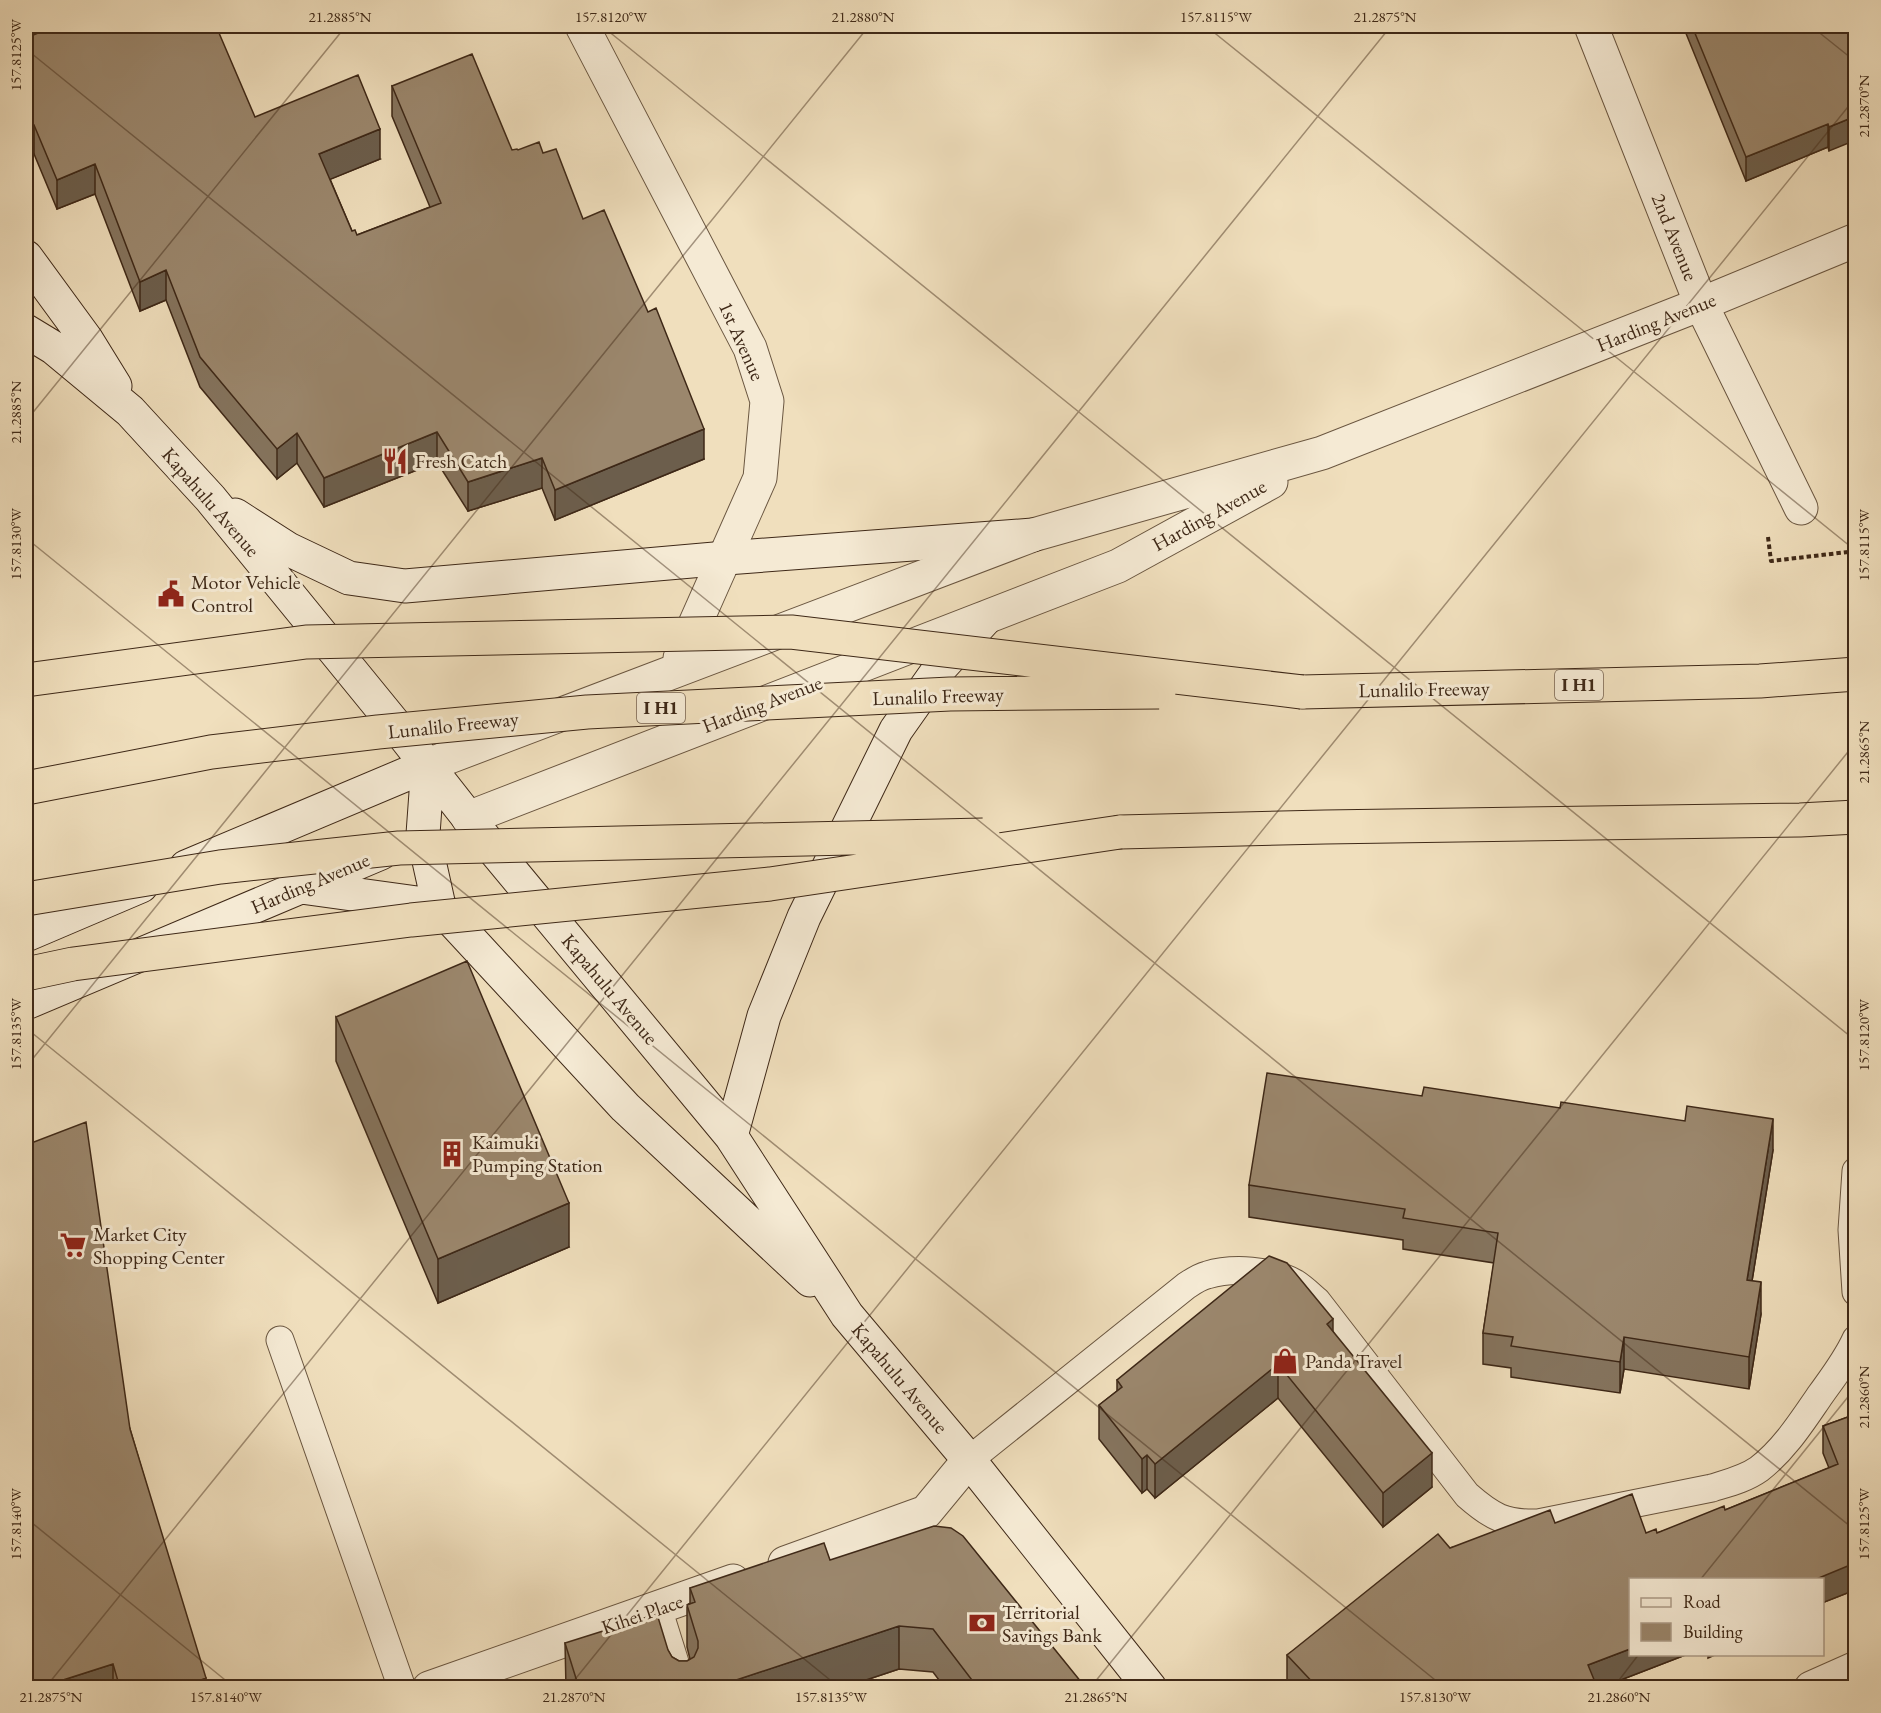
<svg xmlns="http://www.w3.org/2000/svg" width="1881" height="1713" viewBox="0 0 1881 1713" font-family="'EB Garamond',serif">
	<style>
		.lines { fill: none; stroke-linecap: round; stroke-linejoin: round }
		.service-casing { stroke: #6a5640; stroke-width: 29 }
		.minor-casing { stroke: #6a5640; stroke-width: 35 }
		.tertiary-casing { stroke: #6a5640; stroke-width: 35 }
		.secondary-casing { stroke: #3e2817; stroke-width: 35 }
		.motorway-casing { stroke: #3e2817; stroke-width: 35 }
		.path { stroke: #3e2817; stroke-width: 4; stroke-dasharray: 4.5 3; stroke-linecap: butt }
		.service { stroke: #f5ead4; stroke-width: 27 }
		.minor { stroke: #f5ead4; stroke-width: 33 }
		.tertiary { stroke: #f5ead4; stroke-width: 33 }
		.secondary { stroke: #f5ead4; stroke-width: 33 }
		.motorway { stroke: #f0dfbd; stroke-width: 33 }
		.motorway-bridge-casing { stroke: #3e2817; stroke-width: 35; stroke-linecap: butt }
		.motorway-bridge { stroke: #f0dfbd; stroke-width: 33 }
		.wall { fill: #85745e; stroke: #3e2817; stroke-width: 1.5 }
		.shaded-wall { fill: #6c5e4c; stroke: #3e2817; stroke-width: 1.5 }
		.building { fill: #9b876d; stroke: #3e2817; stroke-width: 1.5 }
		.ticks { fill: none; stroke: #3e2817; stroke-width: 1.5; stroke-opacity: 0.45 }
		.labels { text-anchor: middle; stroke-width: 6; stroke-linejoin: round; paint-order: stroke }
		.shield { fill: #f5ead4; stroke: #756250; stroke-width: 1.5 }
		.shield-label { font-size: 18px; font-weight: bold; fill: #3e2817 }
		.street-label { font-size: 20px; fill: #3e2817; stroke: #f5ead4 }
		.poi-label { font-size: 20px; fill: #3e2817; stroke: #f5ead4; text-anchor: start }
		.neatline { fill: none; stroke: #3e2817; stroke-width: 2 }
		.ticks-label { font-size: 15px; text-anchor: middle; fill: #3e2817 }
	</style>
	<rect width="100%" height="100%" fill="#f0dfbd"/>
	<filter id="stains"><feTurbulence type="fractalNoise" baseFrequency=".00333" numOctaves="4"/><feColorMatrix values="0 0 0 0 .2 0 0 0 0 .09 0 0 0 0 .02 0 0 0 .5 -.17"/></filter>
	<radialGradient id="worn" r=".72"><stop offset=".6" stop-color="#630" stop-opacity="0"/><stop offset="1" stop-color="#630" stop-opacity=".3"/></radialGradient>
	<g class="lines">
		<g class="service-casing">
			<path id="service" d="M1856 1171 1852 1230 1856 1292
				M280 1340 402 1688
				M969 1460 1186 1286C1192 1282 1199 1277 1207 1275 1233 1267 1271 1270 1295 1283 1303 1288 1310 1295 1317 1301L1467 1495C1492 1517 1505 1524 1538 1523L1712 1488C1728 1483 1745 1479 1759 1469 1785 1449 1803 1420 1821 1394 1834 1376 1847 1359 1856 1339
				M658 1608 683 1688"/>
		</g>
		<g class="minor-casing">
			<path id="minor" d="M582 26 750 348 767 401 760 478 680 658
				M1591 26 1701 304 1801 508
				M785 1563 926 1512 969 1460
				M429 1688 733 1581
				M1811 1688 1856 1668"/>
		</g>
		<g class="tertiary-casing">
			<path id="tertiary" d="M428 765 1033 535 1322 453 1701 304 1856 240
				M468 818 1118 566 1271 482"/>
		</g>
		<g class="secondary-casing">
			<path id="secondary" d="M26 257 86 339 115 386
				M26 331 54 348 130 411 210 498 405 737 485 839 731 1136 847 1315 969 1460 1150 1688
				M235 515 288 549 349 578 405 586 726 558 1033 535
				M428 765 423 834 439 906 625 1107 810 1280
				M186 867 428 765
				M301 887 439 906
				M26 935 141 886
				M26 1003 381 853
				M731 1136 764 1016 804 917 896 730 939 669 986 618"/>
		</g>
		<g class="motorway-casing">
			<path id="motorway" d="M1302 692 1760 681 1856 674
				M1120 832 1325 827 1800 820 1856 817"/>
		</g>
		<path class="path" d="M1768 537 1771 561 1856 551"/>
		<use href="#service" class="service"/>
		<use href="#minor" class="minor"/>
		<use href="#tertiary" class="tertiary"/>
		<use href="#secondary" class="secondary"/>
		<use href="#motorway" class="motorway"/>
		<g class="motorway-bridge-casing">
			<path id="motorway-bridge" d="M26 680 306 642 791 632 1302 692
				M26 788 211 752 378 732 587 712 950 694 1159 692
				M26 899 220 867 399 848 983 835
				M26 974 73 964 411 920 770 884 1120 832"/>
		</g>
		<use href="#motorway-bridge" class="motorway-bridge"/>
	</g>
	<path class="wall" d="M1683 26H1856L1829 151 1828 147 1746 181Z
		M26 38 255 117 380 159 330 179 352 231 357 235 430 207 392 116V86L512 150 543 153 583 219 704 459 555 520 542 488 468 511 437 462 324 507 297 463 277 479 200 387 166 300 140 311 95 194 57 209 34 154 28 158 26 142Z
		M336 1017 569 1247 438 1303 336 1061Z
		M1773 1150 1752 1281 1761 1314 1749 1389 1624 1369 1620 1393 1511 1377V1368L1483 1364V1333L1494 1263 1403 1249V1240L1249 1217V1185Z
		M1333 1332 1432 1487 1383 1527 1278 1398 1155 1498 1147 1489 1142 1493 1099 1439V1405L1117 1391V1380Z
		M1856 1414 1855 1590 1822 1603V1580H1630L1688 1654 1600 1688H1292L1287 1683V1655L1450 1548 1555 1523 1646 1533H1657L1725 1510 1829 1468 1823 1453V1426Z
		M130 1429 206 1688H113V1686L108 1688H26Z
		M830 1560 1086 1688H945L933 1672 899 1669 842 1688H566L565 1643 668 1650 672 1657 679 1661H687L690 1659 687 1647V1605L690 1603V1588Z"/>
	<path class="shaded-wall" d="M1856 116V140L1829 151V127Z
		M1828 124V147L1746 181V157Z
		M34 125V154L28 158V128Z
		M380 129V159L319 184V154Z
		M95 164V194L57 209V180Z
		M166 270V300L140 311V282Z
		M704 429V459L555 520V490Z
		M437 432V462L324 507V478Z
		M297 433V463L277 479V449Z
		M542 458V488L468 511V482Z
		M1773 1119V1150L1747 1312V1280Z
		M569 1203V1247L438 1303V1259Z
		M1761 1282V1314L1749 1389V1357Z
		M1333 1319V1354L1327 1324Z
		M1624 1337V1369L1620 1393V1362Z
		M1278 1364V1398L1155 1498V1464Z
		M1432 1453V1487L1383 1527V1493Z
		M1147 1455V1489L1142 1493V1459Z
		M1856 1550 1855 1590 1822 1603V1580H1814L1850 1552Z
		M899 1626V1669L842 1688H712Z
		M1630 1649V1654H1688L1600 1688H1580L1588 1665Z
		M1708 1654H1717L1708 1658Z
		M113 1664V1686L108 1688H38Z
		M206 1678V1688H181Z"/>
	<path class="building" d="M55 26H216L255 117 358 75 380 129 319 154 352 231 355 230 357 235 441 203 392 86 472 54 512 150 517 149 518 150 539 142 543 153 556 149 583 219 604 210 648 312 656 308 704 429 555 490 542 458 468 482 437 432 324 478 297 433 277 449 200 357 166 270 140 282 95 164 57 180 34 125 28 128 26 113V38Z
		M1692 26H1856V116L1829 127 1828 124 1746 157Z
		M467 961 569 1203 438 1259 336 1017Z
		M1267 1073 1422 1096 1424 1087 1560 1108 1561 1102 1685 1121 1687 1106 1773 1119 1747 1280 1761 1282 1749 1357 1624 1337 1620 1362 1511 1346 1513 1337 1483 1333 1498 1233 1403 1218 1405 1209 1249 1185Z
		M86 1122 130 1429 206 1678 181 1688H120L113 1664 38 1688H26V1145Z
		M1269 1256 1287 1263 1333 1319 1327 1324 1432 1453 1383 1493 1278 1364 1155 1464 1147 1455 1142 1459 1099 1405 1122 1387 1117 1380Z
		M1856 1414V1550L1850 1552 1855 1563 1814 1580H1630V1649L1588 1665 1595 1682 1580 1688H1318L1287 1655 1438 1534 1450 1548 1550 1510 1555 1523 1632 1494 1646 1533 1656 1529 1657 1533 1724 1506 1725 1510 1838 1464 1823 1426Z
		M934 1526 951 1528 963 1536 1086 1688H978L933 1629 899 1626 712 1688H579L565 1643 657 1614 668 1650 672 1657 679 1661H687L694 1657 698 1648V1641L687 1605 695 1602 690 1588 824 1543 830 1560Z"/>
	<path class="ticks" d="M602 26 1856 1041M1206 26 1856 551M1811 26 1856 62M26 49 1856 1531M26 421 346 26M26 538 1445 1688M26 1028 840 1688M26 1067 869 26M26 1518 235 1688M1700 1580 1856 1387M45 1688 1391 26M568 1688 1856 97M1090 1688 1856 742M1613 1688 1639 1654"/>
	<defs>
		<g id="restaurant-bare" transform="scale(2.07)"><path d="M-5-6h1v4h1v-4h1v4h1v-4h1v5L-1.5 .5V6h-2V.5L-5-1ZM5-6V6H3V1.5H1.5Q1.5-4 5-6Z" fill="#8f2418" stroke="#f5ead4" stroke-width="2.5" paint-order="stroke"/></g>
		<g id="civic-bare" transform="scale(2.07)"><path d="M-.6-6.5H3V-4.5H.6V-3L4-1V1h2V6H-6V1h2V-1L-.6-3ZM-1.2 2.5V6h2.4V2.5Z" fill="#8f2418" stroke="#f5ead4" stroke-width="2.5" paint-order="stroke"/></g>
		<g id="building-bare" transform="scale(2.07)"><path d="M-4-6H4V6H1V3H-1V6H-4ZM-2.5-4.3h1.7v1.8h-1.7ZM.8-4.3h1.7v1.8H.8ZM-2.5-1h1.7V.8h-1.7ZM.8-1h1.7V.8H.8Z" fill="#8f2418" stroke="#f5ead4" stroke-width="2.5" paint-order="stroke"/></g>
		<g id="supermarket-bare" transform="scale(2.07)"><path d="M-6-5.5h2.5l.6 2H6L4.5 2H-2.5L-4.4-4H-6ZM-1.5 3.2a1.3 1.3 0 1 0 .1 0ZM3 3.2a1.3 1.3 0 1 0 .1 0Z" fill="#8f2418" stroke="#f5ead4" stroke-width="2.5" paint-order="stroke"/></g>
		<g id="shop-bare" transform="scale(2.07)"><path d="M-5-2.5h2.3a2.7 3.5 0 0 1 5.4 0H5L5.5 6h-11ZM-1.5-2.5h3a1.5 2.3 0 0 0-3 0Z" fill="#8f2418" stroke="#f5ead4" stroke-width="2.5" paint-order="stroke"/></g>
		<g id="bank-bare" transform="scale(2.07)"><path d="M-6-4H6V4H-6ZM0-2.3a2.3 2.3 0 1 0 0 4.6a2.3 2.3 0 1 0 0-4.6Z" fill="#8f2418" stroke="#f5ead4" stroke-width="2.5" paint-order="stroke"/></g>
	</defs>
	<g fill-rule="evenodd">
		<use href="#restaurant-bare" x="395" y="461"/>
		<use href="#civic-bare" x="171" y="594"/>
		<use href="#building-bare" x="452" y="1154"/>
		<use href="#supermarket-bare" x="73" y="1245"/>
		<use href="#shop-bare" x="1285" y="1361"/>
		<use href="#bank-bare" x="982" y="1623"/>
	</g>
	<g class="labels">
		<g class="shield">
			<rect x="1555" y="670" width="48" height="30" rx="4.5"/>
			<rect x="637" y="693" width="48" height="30" rx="4.5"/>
		</g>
		<g class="shield-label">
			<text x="1579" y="691">I H1</text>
			<text x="661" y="714">I H1</text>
		</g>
		<g class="street-label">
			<text transform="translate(1675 237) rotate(68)" y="7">2nd Avenue</text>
			<text transform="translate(1656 322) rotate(-22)" y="7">Harding Avenue</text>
			<text transform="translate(742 341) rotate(66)" y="7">1st Avenue</text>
			<text transform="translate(211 502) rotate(49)" y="7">Kapahulu Avenue</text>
			<text transform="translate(1209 515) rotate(-29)" y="7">Harding Avenue</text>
			<text transform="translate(1424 689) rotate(-1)" y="7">Lunalilo Freeway</text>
			<text transform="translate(938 696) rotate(-2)" y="7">Lunalilo Freeway</text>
			<text transform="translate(762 704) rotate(-21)" y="7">Harding Avenue</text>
			<text transform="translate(453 725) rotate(-6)" y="7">Lunalilo Freeway</text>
			<text transform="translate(310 883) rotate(-23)" y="7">Harding Avenue</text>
			<text transform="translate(610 989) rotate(50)" y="7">Kapahulu Avenue</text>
			<text transform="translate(900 1378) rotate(50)" y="7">Kapahulu Avenue</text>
			<text transform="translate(642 1614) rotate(-19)" y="7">Kihei Place</text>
		</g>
		<g class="poi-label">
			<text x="415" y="468">Fresh Catch</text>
			<text x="191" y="589">Motor Vehicle<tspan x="191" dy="23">Control</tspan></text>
			<text x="472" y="1149">Kaimuki<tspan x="472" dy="23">Pumping Station</tspan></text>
			<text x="93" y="1241">Market City<tspan x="93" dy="23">Shopping Center</tspan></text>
			<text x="1305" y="1368">Panda Travel</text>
			<text x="1002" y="1619">Territorial<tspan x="1002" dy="23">Savings Bank</tspan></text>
		</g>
	</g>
	<rect width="1881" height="1713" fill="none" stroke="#f0dfbd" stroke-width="66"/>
	<rect x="1629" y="1578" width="195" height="78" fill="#f5ead4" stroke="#ac9c88" stroke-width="1.5"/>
	<rect x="1641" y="1598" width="30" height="9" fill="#f5ead4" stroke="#ac9c88" stroke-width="1.5"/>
	<text x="1683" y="1608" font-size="18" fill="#3e2817">Road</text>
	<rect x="1641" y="1623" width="30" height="18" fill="#9b876d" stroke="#ac9c88" stroke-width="1.5"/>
	<text x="1683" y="1638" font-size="18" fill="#3e2817">Building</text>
	<rect x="33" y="33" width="1815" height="1647" class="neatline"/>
	<g class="ticks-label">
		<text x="340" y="22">21.2885°N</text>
		<text x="611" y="22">157.8120°W</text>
		<text x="863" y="22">21.2880°N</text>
		<text x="1216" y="22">157.8115°W</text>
		<text x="1385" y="22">21.2875°N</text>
		<text transform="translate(16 55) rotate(-90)" y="5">157.8125°W</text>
		<text transform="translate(1864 106) rotate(-90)" y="5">21.2870°N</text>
		<text transform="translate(16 412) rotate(-90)" y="5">21.2885°N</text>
		<text transform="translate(16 544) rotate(-90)" y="5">157.8130°W</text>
		<text transform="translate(1864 545) rotate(-90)" y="5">157.8115°W</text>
		<text transform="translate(1864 752) rotate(-90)" y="5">21.2865°N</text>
		<text transform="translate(16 1034) rotate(-90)" y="5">157.8135°W</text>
		<text transform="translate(1864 1035) rotate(-90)" y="5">157.8120°W</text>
		<text transform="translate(1864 1397) rotate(-90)" y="5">21.2860°N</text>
		<text transform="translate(16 1524) rotate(-90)" y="5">157.8140°W</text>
		<text transform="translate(1864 1524) rotate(-90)" y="5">157.8125°W</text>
		<text x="51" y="1702">21.2875°N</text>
		<text x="226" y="1702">157.8140°W</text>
		<text x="574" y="1702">21.2870°N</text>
		<text x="831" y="1702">157.8135°W</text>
		<text x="1096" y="1702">21.2865°N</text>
		<text x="1435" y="1702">157.8130°W</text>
		<text x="1619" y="1702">21.2860°N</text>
	</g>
	<rect width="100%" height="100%" filter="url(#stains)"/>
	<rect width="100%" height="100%" fill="url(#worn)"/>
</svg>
